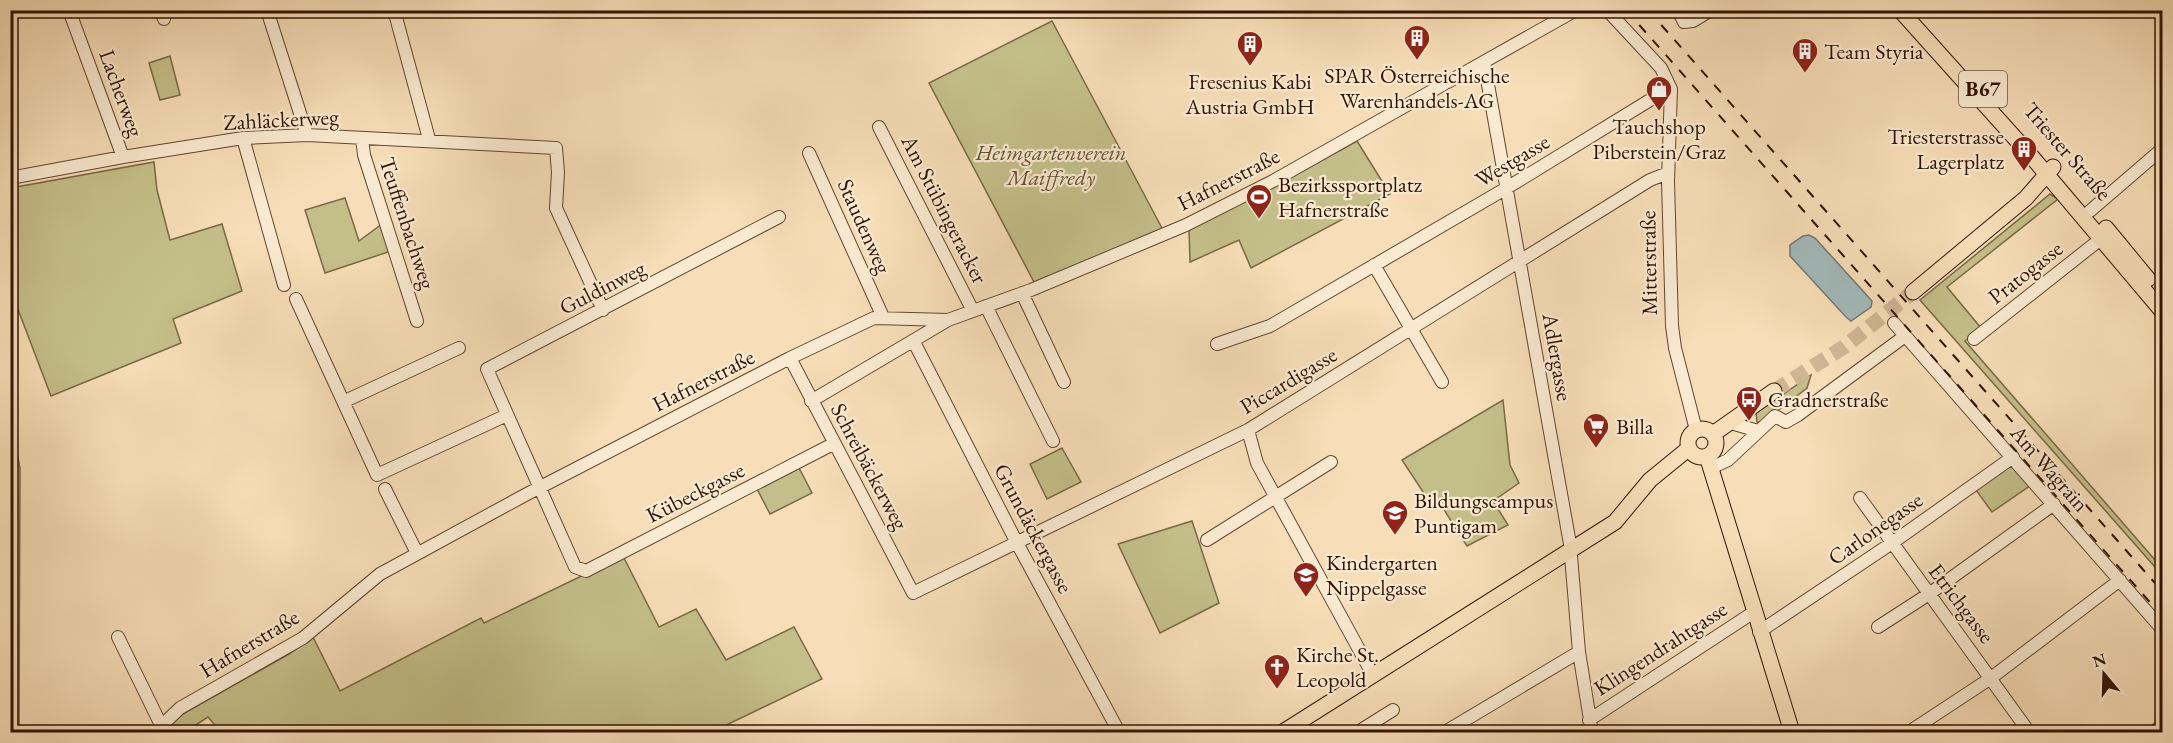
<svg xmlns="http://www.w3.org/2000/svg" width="2173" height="743" viewBox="0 0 2173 743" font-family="'EB Garamond',serif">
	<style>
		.green { fill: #c4bf8a; stroke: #7b6946; stroke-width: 1.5 }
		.water { fill: #a2b9ba; stroke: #757771; stroke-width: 1.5 }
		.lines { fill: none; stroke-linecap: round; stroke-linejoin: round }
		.major-tunnel { stroke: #d0b594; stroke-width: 15; stroke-dasharray: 15 8; stroke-linecap: butt }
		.minor-casing { stroke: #634630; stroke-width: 14 }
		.major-casing { stroke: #321303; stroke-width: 17 }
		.minor { stroke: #faead1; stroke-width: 12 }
		.major { stroke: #f7deb8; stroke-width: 15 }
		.rail { stroke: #321303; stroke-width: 2; stroke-dasharray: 10 10; stroke-linecap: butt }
		.labels { text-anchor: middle; stroke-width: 4.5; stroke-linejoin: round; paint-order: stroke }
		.shield { fill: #faead1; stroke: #6e5441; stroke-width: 1.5 }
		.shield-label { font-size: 21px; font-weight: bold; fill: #321303 }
		.poi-label { font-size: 22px; fill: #321303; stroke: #faead1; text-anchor: start }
		.street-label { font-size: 22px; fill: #321303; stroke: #faead1 }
		.park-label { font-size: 22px; font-style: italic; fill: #654f32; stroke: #faead1 }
	</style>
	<rect width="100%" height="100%" fill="#f7deb8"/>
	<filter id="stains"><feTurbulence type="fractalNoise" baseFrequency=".00333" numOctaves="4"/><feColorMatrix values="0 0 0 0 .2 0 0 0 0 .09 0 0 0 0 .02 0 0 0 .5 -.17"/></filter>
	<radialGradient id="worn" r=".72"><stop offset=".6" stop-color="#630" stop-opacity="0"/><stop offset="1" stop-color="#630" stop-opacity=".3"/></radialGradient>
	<path class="green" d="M1052 21 1163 230 1034 282 929 83Z
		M170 56 180 95 160 100 149 63Z
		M1357 141 1390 194 1251 268 1239 240 1190 262 1189 228 1288 179Z
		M154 162 157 190 170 240 222 224 242 291 173 319 181 343 51 396 11 291V188Z
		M2050 194 2058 199 1947 287 1981 328 1965 341 2162 568V575L1920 300Z
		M345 198 359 241 382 224 391 251 325 273 305 210Z
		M1811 375 1807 388 1763 422H1757L1756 413Z
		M1503 400 1510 465 1519 483 1493 501 1508 525 1467 546 1436 497 1429 501 1402 460Z
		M11 420 20 468 19 732H10Z
		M1062 448 1081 482 1047 499 1030 464Z
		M2010 465 2015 466 2031 485 1992 512 1976 490Z
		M798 466 812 493 770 514 756 487Z
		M1192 521 1219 603 1160 633 1118 544Z
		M623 556 659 627 696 609 726 660 794 627 822 679 712 732H221L208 717 185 732H162L174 719 289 654 313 637 340 691 481 618 484 623Z"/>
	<path class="water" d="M1803 236 1809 235 1815 238 1872 301 1871 307 1851 321 1846 317 1790 256V245Z"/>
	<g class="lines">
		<path class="major-tunnel" d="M1774 391 1844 347 1913 292"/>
		<g class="minor-casing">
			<path id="minor" d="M69 10 123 157
				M161 10 164 19
				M267 10 307 135
				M394 10 429 139
				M1607 10 1661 68 1671 89 1668 181 1672 326 1675 348 1696 430
				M1678 10 1684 22 1693 21 1711 10
				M1484 62 1570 544 1579 652 1592 732
				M1448 82 1576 10
				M879 127 973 311
				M243 138 284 285
				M362 138 364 155 417 321
				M809 153 883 317
				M10 178 123 157 243 138 307 135 556 148 558 172 556 208 603 310
				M2090 211 2162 149
				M779 217 487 369 575 567 586 571 833 444
				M1374 265 1442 382
				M1022 293 1064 382
				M296 299 377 475 507 415
				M986 306 1053 441
				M1894 323 2162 629
				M1974 339 2102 238
				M914 342 1017 543 1119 732
				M1217 344 1270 326 1505 189 1655 97 1671 93
				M790 358 913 593 1248 430 1650 180 1668 173
				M345 401 459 348
				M811 401 948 320
				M1731 423 1758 431
				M1248 430 1257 463 1373 675
				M1711 468 1728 460 1775 416 1786 422 1798 415 1905 336
				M385 489 417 553
				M1860 498 2029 732
				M1207 540 1331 462
				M1878 627 1929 594 2054 504
				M1759 632 1892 543 2013 457
				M118 637 161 725
				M1589 720 1754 612
				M155 732 180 708 303 638 380 574 527 494 790 358 874 318 948 320 1031 290 1136 246 1186 225 1273 181 1444 84
				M1358 732 1393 710
				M1445 732 1579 652
				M1909 732 1991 678 2120 580
				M2154 732 2162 725"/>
		</g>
		<g class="major-casing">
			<path id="major" d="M1900 10 2032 157 2162 311
				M2106 228 2148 279
				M1913 292 2026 198 2053 167
				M1688 443a14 14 0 1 1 28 0a14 14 0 1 1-28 0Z
				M1713 434 1774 391
				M1707 456 1792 732
				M1283 732 1615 522 1650 480 1688 449"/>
		</g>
		<use href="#minor" class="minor"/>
		<use href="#major" class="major"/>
		<path class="rail" d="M1626 10 2162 616
			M1648 10 2162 591"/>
	</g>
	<defs>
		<g id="building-pin" transform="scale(1.35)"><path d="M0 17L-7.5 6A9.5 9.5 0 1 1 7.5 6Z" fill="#8f2418" stroke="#faead1"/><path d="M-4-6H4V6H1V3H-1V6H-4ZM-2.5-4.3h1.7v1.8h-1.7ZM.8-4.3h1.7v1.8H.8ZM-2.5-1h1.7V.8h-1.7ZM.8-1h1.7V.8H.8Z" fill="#fff"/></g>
		<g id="shop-pin" transform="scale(1.35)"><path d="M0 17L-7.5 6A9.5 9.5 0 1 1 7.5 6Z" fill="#8f2418" stroke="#faead1"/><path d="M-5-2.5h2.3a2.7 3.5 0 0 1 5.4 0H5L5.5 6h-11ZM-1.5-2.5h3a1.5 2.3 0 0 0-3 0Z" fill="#fff"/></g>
		<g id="stadium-pin" transform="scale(1.35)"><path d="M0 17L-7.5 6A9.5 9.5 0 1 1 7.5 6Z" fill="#8f2418" stroke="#faead1"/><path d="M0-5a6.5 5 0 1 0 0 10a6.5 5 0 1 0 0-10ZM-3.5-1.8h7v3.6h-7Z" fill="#fff"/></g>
		<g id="bus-pin" transform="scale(1.35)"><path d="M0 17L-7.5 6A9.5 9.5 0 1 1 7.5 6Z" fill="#8f2418" stroke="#faead1"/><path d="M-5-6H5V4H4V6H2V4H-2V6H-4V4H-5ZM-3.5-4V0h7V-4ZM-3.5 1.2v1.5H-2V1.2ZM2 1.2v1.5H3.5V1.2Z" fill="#fff"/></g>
		<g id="supermarket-pin" transform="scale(1.35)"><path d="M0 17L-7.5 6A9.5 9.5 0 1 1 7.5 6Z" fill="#8f2418" stroke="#faead1"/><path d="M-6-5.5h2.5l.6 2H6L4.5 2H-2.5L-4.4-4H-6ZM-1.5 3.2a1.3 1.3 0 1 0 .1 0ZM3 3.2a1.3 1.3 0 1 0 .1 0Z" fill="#fff"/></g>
		<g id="school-pin" transform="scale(1.35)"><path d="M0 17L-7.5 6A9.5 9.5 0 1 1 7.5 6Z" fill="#8f2418" stroke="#faead1"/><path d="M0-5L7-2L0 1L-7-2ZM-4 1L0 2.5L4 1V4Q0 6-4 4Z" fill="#fff"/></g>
		<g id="church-pin" transform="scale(1.35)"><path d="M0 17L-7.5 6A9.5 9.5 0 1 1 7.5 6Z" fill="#8f2418" stroke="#faead1"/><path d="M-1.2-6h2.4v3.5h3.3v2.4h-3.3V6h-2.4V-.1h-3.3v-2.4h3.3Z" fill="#fff"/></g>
	</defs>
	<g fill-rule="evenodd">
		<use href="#building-pin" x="1417" y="38"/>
		<use href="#building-pin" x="1250" y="44"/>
		<use href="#building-pin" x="1805" y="51"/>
		<use href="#shop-pin" x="1659" y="89"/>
		<use href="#building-pin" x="2024" y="149"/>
		<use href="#stadium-pin" x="1259" y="197"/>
		<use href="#bus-pin" x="1749" y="399"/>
		<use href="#supermarket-pin" x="1596" y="426"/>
		<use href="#school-pin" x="1395" y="513"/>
		<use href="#school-pin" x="1306" y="575"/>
		<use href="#church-pin" x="1277" y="667"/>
	</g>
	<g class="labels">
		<rect class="shield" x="1959" y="71" width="48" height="36" rx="4.5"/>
		<g class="shield-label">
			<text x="1983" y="96">B67</text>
		</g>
		<g class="poi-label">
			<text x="1824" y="59">Team Styria</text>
			<text x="1417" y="83" text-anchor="middle">SPAR Österreichische<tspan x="1417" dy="25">Warenhandels-AG</tspan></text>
			<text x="1250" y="89" text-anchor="middle">Fresenius Kabi<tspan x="1250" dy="25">Austria GmbH</tspan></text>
			<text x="1659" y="134" text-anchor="middle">Tauchshop<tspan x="1659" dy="25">Piberstein/Graz</tspan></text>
			<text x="2004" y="144" text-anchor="end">Triesterstrasse<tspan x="2004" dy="25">Lagerplatz</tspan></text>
			<text x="1278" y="192">Bezirkssportplatz<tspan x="1278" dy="25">Hafnerstraße</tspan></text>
			<text x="1768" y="407">Gradnerstraße</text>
			<text x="1616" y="434">Billa</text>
			<text x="1414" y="508">Bildungscampus<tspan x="1414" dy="25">Puntigam</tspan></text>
			<text x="1326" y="570">Kindergarten<tspan x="1326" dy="25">Nippelgasse</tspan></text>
			<text x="1296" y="662">Kirche St.<tspan x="1296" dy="25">Leopold</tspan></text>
		</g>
		<g class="street-label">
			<text transform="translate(122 93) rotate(70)" y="8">Lacherweg</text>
			<text transform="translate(281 119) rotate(-3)" y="8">Zahläckerweg</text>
			<text transform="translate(2068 151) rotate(49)" y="8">Triester Straße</text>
			<text transform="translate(1512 160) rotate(-31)" y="8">Westgasse</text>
			<text transform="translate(1228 179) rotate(-27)" y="8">Hafnerstraße</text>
			<text transform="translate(945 209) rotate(63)" y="8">Am Stübingeracker</text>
			<text transform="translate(408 223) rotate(72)" y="8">Teuffenbachweg</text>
			<text transform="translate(865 226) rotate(66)" y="8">Staudenweg</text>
			<text transform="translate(1648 263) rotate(-91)" y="8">Mitterstraße</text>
			<text transform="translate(2025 272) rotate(-38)" y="8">Pratogasse</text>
			<text transform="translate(602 287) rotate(-27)" y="8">Guldinweg</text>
			<text transform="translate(1558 357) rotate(80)" y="8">Adlergasse</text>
			<text transform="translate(703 380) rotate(-27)" y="8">Hafnerstraße</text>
			<text transform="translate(1288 380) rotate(-31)" y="8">Piccardigasse</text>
			<text transform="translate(870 466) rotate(62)" y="8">Schreibäckerweg</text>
			<text transform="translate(2050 468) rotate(49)" y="8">Am Wagrain</text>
			<text transform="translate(695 492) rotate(-27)" y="8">Kübeckgasse</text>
			<text transform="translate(1034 528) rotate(62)" y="8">Grundäckergasse</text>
			<text transform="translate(1875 528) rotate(-35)" y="8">Carlonegasse</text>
			<text transform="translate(1962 603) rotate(53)" y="8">Etrichgasse</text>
			<text transform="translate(249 643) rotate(-31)" y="8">Hafnerstraße</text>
			<text transform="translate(1660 648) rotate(-33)" y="8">Klingendrahtgasse</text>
		</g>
		<g class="park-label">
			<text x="1051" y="160">Heimgartenverein<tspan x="1051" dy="25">Maiffredy</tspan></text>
		</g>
	</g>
	<rect width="2173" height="743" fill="none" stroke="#f7deb8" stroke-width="36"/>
	<rect x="12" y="12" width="2149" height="719" fill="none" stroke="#321303" stroke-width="3"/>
	<rect x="18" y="18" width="2137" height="707" fill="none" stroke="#321303" stroke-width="1.5"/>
	<g transform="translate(2104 674) rotate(341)" stroke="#faead1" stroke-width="4.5" paint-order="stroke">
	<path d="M0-4.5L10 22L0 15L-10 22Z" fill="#321303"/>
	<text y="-9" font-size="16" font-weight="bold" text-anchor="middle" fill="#321303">N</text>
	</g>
	<rect width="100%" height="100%" filter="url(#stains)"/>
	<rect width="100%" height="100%" fill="url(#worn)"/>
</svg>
